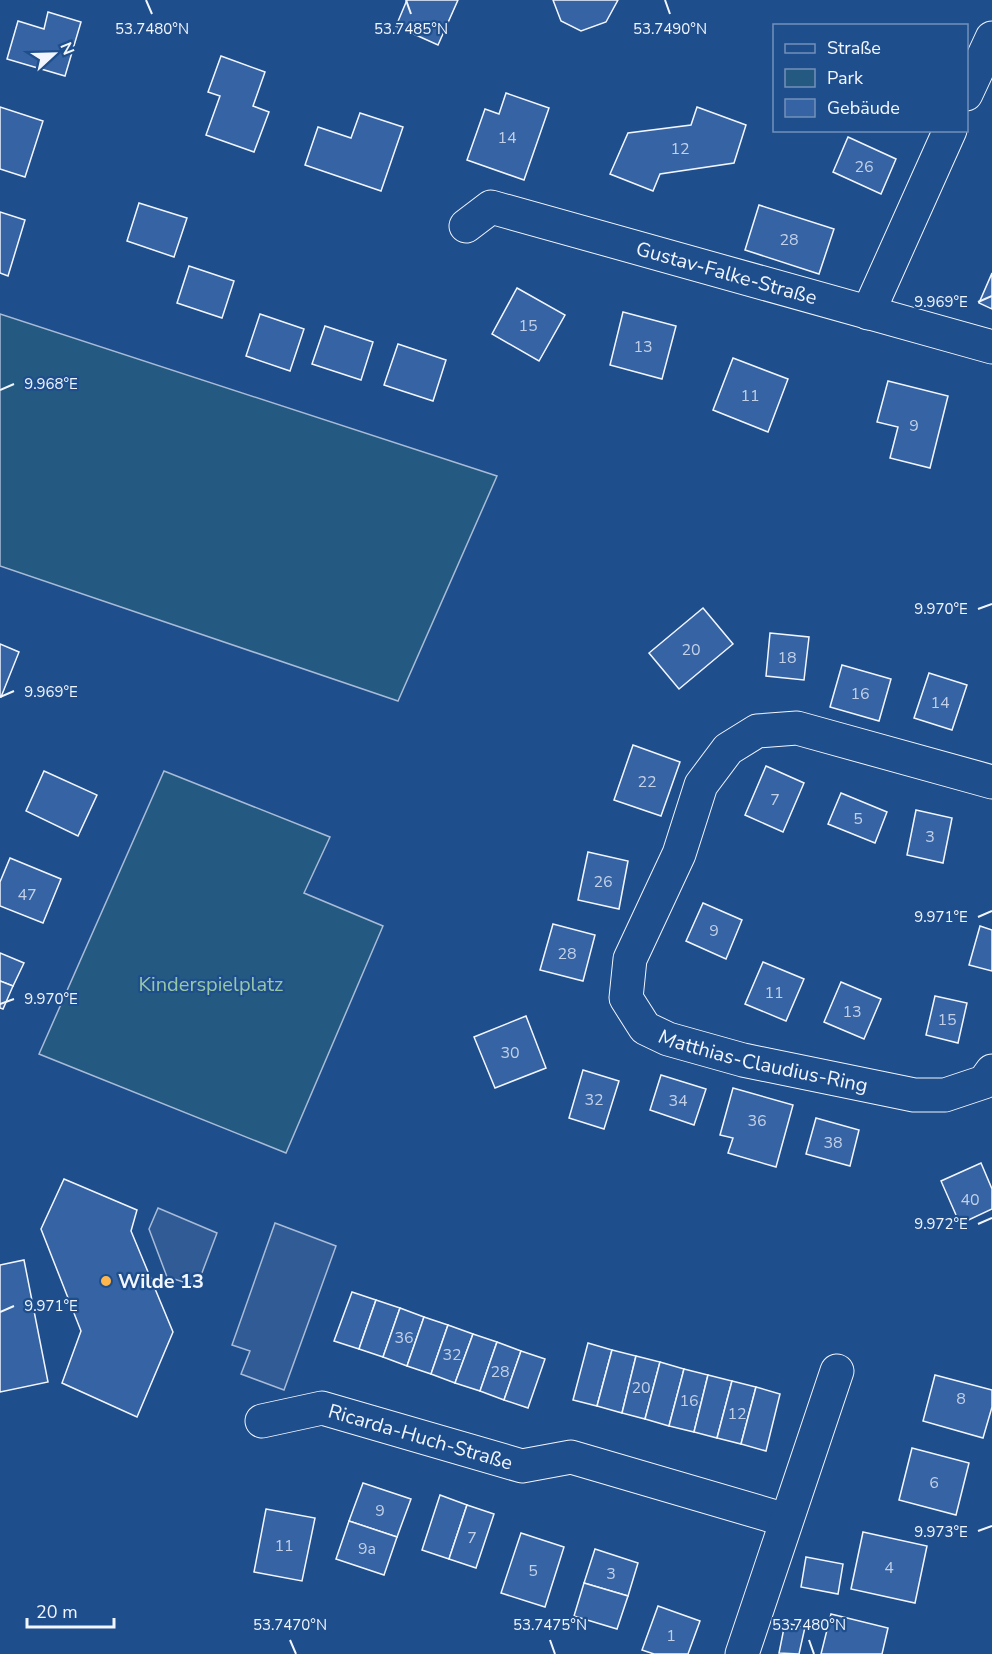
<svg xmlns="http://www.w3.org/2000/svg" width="992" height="1654" viewBox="0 0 992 1654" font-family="'Nunito Sans',sans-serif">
<rect width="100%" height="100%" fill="#1f4e8c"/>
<g fill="#245a82" stroke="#a8bbd7" stroke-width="1.5">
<polygon points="0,314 497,476 398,701 0,566"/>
<polygon points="164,771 330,837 304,893 383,926 286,1153 39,1054"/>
</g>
<g fill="#305b95" stroke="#a8bbd7" stroke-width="1.5">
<polygon points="158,1208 217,1233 197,1286 167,1277 149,1229"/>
<polygon points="275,1223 336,1246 284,1390 241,1374 250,1351 232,1345"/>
</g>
<g fill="#3563a3" stroke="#f2f6ff" stroke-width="1.5">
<polygon points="407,0 458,0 438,45 396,26"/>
<polygon points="553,0 618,0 606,22 581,31 561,21"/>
<polygon points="48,12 81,22 65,76 7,59 18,21 44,29"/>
<polygon points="221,56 265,72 253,106 269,112 254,152 206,135 220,96 208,92"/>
<polygon points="506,93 549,108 524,180 467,160 485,109 499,114"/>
<polygon points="0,107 43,121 25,177 0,169"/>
<polygon points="697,107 746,125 734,163 660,174 653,191 610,174 628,133 691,125"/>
<polygon points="360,113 403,127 381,191 305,165 318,127 351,138"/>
<polygon points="848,137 896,159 881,194 833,172"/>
<polygon points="139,203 187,218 174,257 127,241"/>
<polygon points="759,205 834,229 819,274 745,250"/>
<polygon points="0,212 25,220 8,276 0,273"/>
<polygon points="189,266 234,281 222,318 177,303"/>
<polygon points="992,273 992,309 979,303"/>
<polygon points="517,288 565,315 539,361 492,334"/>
<polygon points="623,312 676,326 662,379 610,365"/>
<polygon points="260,314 304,329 290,371 246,356"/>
<polygon points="325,326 373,342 361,380 312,364"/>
<polygon points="398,344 446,360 433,401 384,385"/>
<polygon points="733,358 788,379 768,432 713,410"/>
<polygon points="888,381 948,396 930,468 890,458 898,427 877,422"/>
<polygon points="703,608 733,644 679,689 649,653"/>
<polygon points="770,633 809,637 804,680 766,676"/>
<polygon points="0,644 19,652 1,697 0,697"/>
<polygon points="842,665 891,679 879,721 830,707"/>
<polygon points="929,673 967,685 952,730 914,718"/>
<polygon points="633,745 680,762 661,816 614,800"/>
<polygon points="766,766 804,783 783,832 745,815"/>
<polygon points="44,771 97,795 78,836 26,811"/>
<polygon points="841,793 887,812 875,843 828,824"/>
<polygon points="916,810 952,818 943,863 907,855"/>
<polygon points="588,852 628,861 619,909 578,900"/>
<polygon points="10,858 61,879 43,923 0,906 0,882"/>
<polygon points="703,903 742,920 726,959 686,941"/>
<polygon points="553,924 595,935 583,981 540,970"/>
<polygon points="980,926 992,930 992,971 969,965"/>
<polygon points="0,953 24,963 13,986 0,981"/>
<polygon points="763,962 804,979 786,1021 745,1004"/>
<polygon points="0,981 13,986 3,1009 0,1008"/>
<polygon points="841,982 881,999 864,1039 824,1022"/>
<polygon points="935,996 967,1003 958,1043 926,1035"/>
<polygon points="526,1016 546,1068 495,1088 474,1037"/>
<polygon points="583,1070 619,1081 604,1129 569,1118"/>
<polygon points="661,1075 706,1089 694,1125 650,1110"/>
<polygon points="733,1088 793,1105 776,1167 728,1153 733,1138 720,1135"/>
<polygon points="816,1118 859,1130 850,1166 806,1154"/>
<polygon points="981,1163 992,1189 992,1209 960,1224 941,1181"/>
<polygon points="64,1179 137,1210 131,1231 173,1332 137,1417 62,1383 81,1331 41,1229"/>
<polygon points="24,1260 48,1382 0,1392 0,1265"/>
<polygon points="352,1292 376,1300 359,1349 334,1341"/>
<polygon points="376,1300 400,1308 383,1357 359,1349"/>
<polygon points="400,1308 424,1317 407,1366 383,1357"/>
<polygon points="424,1317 448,1325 431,1374 407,1366"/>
<polygon points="448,1325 473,1334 455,1383 431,1374"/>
<polygon points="473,1334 497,1342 480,1391 455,1383"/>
<polygon points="497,1342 521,1351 504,1400 480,1391"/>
<polygon points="588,1343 612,1350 597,1406 573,1400"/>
<polygon points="612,1350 636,1356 622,1413 597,1406"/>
<polygon points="521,1351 545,1359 528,1408 504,1400"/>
<polygon points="636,1356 660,1362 645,1419 622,1413"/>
<polygon points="660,1362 684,1369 669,1426 645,1419"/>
<polygon points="684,1369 708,1375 694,1432 669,1426"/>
<polygon points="708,1375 732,1381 717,1438 694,1432"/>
<polygon points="935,1375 992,1390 992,1407 983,1438 923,1421"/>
<polygon points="732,1381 756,1387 741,1444 717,1438"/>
<polygon points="756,1387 780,1394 766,1451 741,1444"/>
<polygon points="912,1448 969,1463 956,1515 899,1500"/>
<polygon points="363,1483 411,1499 397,1537 349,1521"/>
<polygon points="440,1495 467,1505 449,1559 422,1550"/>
<polygon points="467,1505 494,1514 476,1568 449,1559"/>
<polygon points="266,1509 315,1518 302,1581 254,1572"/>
<polygon points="349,1521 397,1537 384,1575 336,1559"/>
<polygon points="863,1532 927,1546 915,1603 851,1589"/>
<polygon points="521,1533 564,1547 545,1607 501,1593"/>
<polygon points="595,1549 638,1563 628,1596 584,1583"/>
<polygon points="806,1557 843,1564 838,1594 801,1587"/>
<polygon points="584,1583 628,1596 617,1629 574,1616"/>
<polygon points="658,1606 700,1621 688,1654 654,1654 642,1650"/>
<polygon points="831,1614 888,1628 882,1654 821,1654"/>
<polygon points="785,1623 805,1627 799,1654 779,1653"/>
</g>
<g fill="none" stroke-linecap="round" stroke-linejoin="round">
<g stroke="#f2f6ff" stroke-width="35">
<g id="minor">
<polyline points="966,94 992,38"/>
<path id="s1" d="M 466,226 L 491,207 L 992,347"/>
<polyline points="868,313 950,130"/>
<path id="s2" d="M 992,782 L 797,728 L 757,731 L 728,749 L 701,785 L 679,854 L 630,959 L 626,998 L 645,1028 L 668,1039 L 743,1060 L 914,1095 L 945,1095 L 984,1082 L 992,1071"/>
<path id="s3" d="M 262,1421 L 322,1408 L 522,1466 L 571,1457 L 786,1520"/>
<polyline points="742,1654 837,1371"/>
</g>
</g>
<use href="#minor" stroke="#1f4e8c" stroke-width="33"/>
</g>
<path fill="none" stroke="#f2f6ff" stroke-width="2" d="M 146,0 L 152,14M 406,0 L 411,14M 665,0 L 670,14M 978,302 L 992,296M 0,390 L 14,384M 978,609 L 992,604M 0,697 L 14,691M 978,917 L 992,911M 0,1004 L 14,999M 978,1224 L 992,1218M 0,1312 L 14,1306M 978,1531 L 992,1526M 290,1640 L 296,1654M 550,1640 L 555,1654M 809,1640 L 814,1654"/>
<circle fill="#ffb74d" stroke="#1f4e8c" stroke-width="2" cx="106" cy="1281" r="6"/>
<g text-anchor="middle" stroke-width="4.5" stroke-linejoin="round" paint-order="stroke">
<g font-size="16" fill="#c3d1e8">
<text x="507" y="143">14</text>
<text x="680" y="154">12</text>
<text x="864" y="172">26</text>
<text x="789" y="245">28</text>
<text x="528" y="331">15</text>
<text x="643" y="352">13</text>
<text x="750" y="401">11</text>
<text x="914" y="431">9</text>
<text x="691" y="655">20</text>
<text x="787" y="663">18</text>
<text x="860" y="699">16</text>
<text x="940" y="708">14</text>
<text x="647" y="787">22</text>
<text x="775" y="805">7</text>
<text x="858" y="824">5</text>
<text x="930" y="842">3</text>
<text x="603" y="887">26</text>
<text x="27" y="900">47</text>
<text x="714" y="936">9</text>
<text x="567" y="959">28</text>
<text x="774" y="998">11</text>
<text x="852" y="1017">13</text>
<text x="947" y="1025">15</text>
<text x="510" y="1058">30</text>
<text x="594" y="1105">32</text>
<text x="678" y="1106">34</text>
<text x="757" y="1126">36</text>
<text x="833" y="1148">38</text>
<text x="970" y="1205">40</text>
<text x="404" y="1343">36</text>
<text x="452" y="1360">32</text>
<text x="500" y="1377">28</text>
<text x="641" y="1393">20</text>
<text x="961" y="1404">8</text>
<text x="689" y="1406">16</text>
<text x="737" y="1419">12</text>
<text x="934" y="1488">6</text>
<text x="380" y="1516">9</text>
<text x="472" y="1543">7</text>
<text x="284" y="1551">11</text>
<text x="367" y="1554">9a</text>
<text x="889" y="1573">4</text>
<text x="533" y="1576">5</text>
<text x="611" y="1579">3</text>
<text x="671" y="1641">1</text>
</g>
<g font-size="20" fill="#f2f6ff" stroke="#1f4e8c">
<text dy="7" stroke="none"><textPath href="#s1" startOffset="276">Gustav-Falke-Straße</textPath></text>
<text dy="7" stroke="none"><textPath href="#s2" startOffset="708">Matthias-Claudius-Ring</textPath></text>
<text dy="7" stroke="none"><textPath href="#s3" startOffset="164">Ricarda-Huch-Straße</textPath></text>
</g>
<g font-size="20" fill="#97c8a6" stroke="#1f4e8c">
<text x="211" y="991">Kinderspielplatz</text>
</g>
<g font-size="20" font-weight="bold" fill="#f2f6ff" stroke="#1f4e8c" text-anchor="start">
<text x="118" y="1288">Wilde 13</text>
</g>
</g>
<g font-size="15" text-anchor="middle" fill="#f2f6ff" stroke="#1f4e8c" stroke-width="4.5" stroke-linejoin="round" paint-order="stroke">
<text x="411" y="34">53.7485°N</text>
<text x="152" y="34">53.7480°N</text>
<text x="670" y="34">53.7490°N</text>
<text x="941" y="307">9.969°E</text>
<text x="51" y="389">9.968°E</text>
<text x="941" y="614">9.970°E</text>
<text x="51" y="697">9.969°E</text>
<text x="941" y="922">9.971°E</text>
<text x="51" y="1004">9.970°E</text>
<text x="941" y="1229">9.972°E</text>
<text x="51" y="1311">9.971°E</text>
<text x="941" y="1537">9.973°E</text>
<text x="290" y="1630">53.7470°N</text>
<text x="550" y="1630">53.7475°N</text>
<text x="809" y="1630">53.7480°N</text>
</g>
<rect x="773" y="24" width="195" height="108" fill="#1f4e8c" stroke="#7391ba" stroke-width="1.5"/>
<rect x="785" y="44" width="30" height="9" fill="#1f4e8c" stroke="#7391ba" stroke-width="1.5"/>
<text x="827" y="54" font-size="18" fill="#f2f6ff">Straße</text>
<rect x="785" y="69" width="30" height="18" fill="#245a82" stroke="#7391ba" stroke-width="1.5"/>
<text x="827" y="84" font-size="18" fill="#f2f6ff">Park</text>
<rect x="785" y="99" width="30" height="18" fill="#3563a3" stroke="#7391ba" stroke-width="1.5"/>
<text x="827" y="114" font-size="18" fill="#f2f6ff">Gebäude</text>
<g transform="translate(54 54) rotate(68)" stroke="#1f4e8c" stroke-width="4.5" paint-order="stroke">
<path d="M0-4.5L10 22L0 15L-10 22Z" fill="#f2f6ff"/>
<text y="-9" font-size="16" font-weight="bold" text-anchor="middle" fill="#f2f6ff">N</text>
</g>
<path d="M27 1618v9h87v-9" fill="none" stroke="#f2f6ff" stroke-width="3"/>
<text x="36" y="1618" font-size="18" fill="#f2f6ff" stroke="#1f4e8c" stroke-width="4.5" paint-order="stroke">20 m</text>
</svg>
